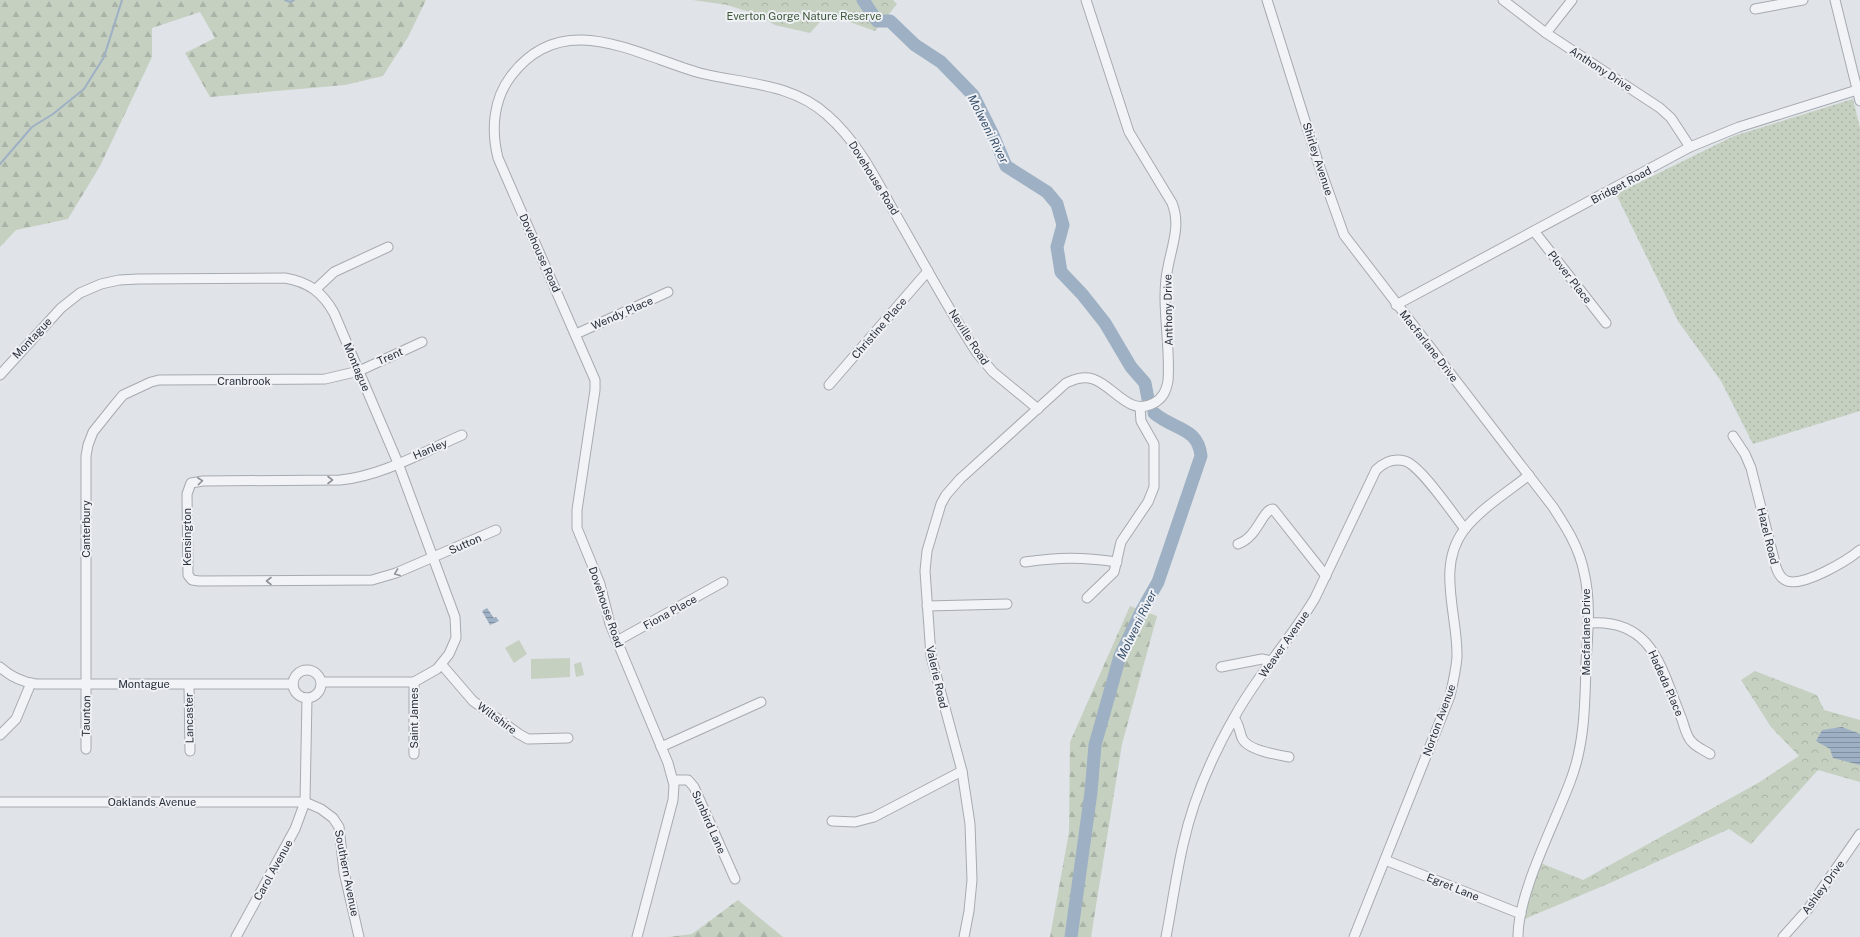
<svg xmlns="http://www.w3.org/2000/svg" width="1860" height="937" viewBox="0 0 1860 937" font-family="'Public Sans',sans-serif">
<defs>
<pattern id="grass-dots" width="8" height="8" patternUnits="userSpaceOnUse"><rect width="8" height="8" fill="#c5d0c1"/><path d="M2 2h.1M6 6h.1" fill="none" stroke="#a9b3a7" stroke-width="1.8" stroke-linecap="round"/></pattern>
<pattern id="forest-firs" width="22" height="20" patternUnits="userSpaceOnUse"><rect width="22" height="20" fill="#c5d0c1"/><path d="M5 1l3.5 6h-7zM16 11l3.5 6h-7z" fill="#a9b3a7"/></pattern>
<pattern id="park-crowns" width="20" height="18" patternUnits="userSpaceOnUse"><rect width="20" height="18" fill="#c5d0c1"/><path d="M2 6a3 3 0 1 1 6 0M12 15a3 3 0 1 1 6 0" fill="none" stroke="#a9b3a7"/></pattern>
<pattern id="water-rules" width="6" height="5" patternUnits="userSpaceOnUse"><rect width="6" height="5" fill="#9eb0c4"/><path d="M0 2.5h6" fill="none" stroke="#8190a0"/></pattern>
</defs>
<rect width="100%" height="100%" fill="#e0e3e7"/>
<polygon fill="url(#grass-dots)" points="1853,99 1860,128 1860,411 1753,444 1721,381 1678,321 1616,194 1734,136"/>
<g fill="url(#forest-firs)">
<polygon points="0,0 426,0 408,37 383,76 345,85 210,97 185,53 215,38 200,12 152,28 152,57 100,166 68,219 16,230 0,247"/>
<polygon points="1130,606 1157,616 1122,744 1091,937 1050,937 1069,832 1070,742"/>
<polygon points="738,900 783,937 669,937 692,934"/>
</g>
<g fill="url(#park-crowns)">
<polygon points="693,0 893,0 897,4 875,31 827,14 810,33 775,25 756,14 727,5"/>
<polygon points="1755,671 1817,695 1824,710 1860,720 1860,782 1818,770 1751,844 1729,829 1610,883 1520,921 1538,862 1583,880 1758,783 1799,756 1771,727 1741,680"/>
</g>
<g fill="#c5d0c1">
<polygon points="519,640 527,654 514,663 505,648"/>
<polygon points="570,658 570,677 531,679 531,659"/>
<polygon points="581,662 584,675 576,677 574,664"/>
</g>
<g fill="url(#water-rules)">
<polygon points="487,608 494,618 496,617 499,621 490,625 482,611"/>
<polygon points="1842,727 1860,734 1860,765 1833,758 1830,749 1816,741 1822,730"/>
</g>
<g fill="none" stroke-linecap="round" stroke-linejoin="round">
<g stroke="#9eb0c4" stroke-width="2">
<polyline points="285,0 290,2 294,0"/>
<polyline points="0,164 32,127 53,114 84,89 104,57 122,0"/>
</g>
<g stroke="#9eb0c4" stroke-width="13">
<polyline points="863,0 877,21 890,21 915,45 941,62 973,95 993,135 1006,166 1047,192 1057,204 1063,225 1057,247 1061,272 1082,294 1105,323 1131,367 1145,383 1148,399"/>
<path d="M 1071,937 L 1091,792 L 1095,745 L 1120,656 L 1141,612 L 1158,582 L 1201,456 C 1198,427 1174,430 1154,413"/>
</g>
<g stroke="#a6aab1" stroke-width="11">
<g id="street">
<path d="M 1267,0 L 1319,165 L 1344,235 L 1553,507 C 1566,527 1579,547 1584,572 C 1591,602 1588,632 1586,662 C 1585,703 1585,744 1570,782 C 1554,825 1518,893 1518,937"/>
<polyline points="1503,0 1546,33 1660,108 1671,118 1690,147"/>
<polyline points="1835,0 1860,101"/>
<polyline points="1755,9 1803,0"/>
<polyline points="1546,33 1572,0"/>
<polyline points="1534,231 1606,323"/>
<polyline points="316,289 334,272 388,247"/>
<polyline points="1396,305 1690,147 1739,127 1857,90"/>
<polyline points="576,334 668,292"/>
<path d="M 0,375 L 61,308 L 80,293 L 101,284 L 119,280 L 138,279 L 285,278 C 309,282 323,293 334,313 L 398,463 L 455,617 L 456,638 L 449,654 L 437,669 L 414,682 L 322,682"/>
<polyline points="829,385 928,271"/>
<path d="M 462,435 C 423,452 382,476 340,480 L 203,481 L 191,483 L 187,494 L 188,575 L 192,580 L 199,581 L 372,580 L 396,573 L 496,530"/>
<path d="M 1733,436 L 1745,454 L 1751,468 L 1776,567 C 1778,573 1781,579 1787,581 C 1804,587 1848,560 1860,550"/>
<path d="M 1238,544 C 1258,537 1262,510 1273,509 L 1326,576"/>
<path d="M 1025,562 C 1059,557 1083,557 1117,562"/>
<polyline points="1087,598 1114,572 1121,542 1148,502 1154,487 1154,444 1141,421 1140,407"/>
<polyline points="927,606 1007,604"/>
<path d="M 1588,623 C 1653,618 1661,668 1681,717 C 1684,724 1686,737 1692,742 C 1696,747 1704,750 1710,754"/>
<polyline points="617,641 723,582"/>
<polyline points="442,665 473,701 519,734 528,739 568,738"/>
<path d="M 0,667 C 11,677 22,682 36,684 L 293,684"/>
<polyline points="1221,667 1262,659 1272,661"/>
<circle cx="307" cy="684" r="14"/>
<polyline points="414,682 414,754"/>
<polyline points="189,685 190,751"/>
<path d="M 1234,718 C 1239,724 1239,730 1242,738 C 1247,750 1277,755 1289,757"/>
<polyline points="0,735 16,719 31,683"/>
<polyline points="661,747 761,702"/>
<polyline points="86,749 86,456 88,445 93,432 113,407 123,395 151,382 159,380 325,379 359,371 422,342"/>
<polyline points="673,780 688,780 694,787 735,879"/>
<polyline points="0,802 305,802 321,809 333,818 339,827 344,872 359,937"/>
<polyline points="832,821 855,822 874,817 962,771"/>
<polyline points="1385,860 1521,914"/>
<polyline points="236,937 295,829 305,802 307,698"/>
<path d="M 637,937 L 673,800 L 674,785 L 668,763 L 617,641 L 610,624 L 600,584 L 577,528 L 577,510 L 595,390 L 595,380 L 498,158 C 491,130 493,100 511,76 C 563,7 636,55 700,73 C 744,84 792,83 827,115 C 856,140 874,175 892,208 C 920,256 946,306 977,353 L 993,372 L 1038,409"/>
<path d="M 964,937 L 969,911 L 972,880 L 970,824 L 962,771 L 931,656 L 925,571 L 927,551 L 941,504 L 946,495 L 960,479 L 1066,383 C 1075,379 1083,376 1093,379 C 1114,386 1129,417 1154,403 C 1163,398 1166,391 1168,381 C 1171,345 1160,301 1168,267 C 1172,245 1181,225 1172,203 L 1129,132 L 1086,0"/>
<path d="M 1166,937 C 1172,906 1176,875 1183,845 C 1193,799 1212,756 1235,716 C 1258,674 1291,639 1315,598 L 1376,470 C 1384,462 1394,458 1405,461 C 1421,466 1453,514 1465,529"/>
<path d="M 1354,937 L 1450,696 C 1453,683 1456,670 1457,657 C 1458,615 1436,567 1464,530 C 1481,508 1508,492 1529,475"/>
<polyline points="1783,937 1808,909 1860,834"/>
</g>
</g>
<use href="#street" stroke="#f2f3f6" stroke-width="9"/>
</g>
<defs><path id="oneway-chevron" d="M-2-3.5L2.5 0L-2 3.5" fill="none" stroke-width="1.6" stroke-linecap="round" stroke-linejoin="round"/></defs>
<g stroke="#8e929a">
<use href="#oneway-chevron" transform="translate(330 480)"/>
<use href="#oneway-chevron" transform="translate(200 481) rotate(-6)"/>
<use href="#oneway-chevron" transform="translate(397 573) rotate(159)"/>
<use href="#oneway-chevron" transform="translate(269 581) rotate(-180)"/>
</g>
<g text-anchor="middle" stroke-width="4" stroke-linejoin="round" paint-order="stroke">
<g font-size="11" fill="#3e5739" stroke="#eff1f5">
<text x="804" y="20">Everton Gorge Nature Reserve</text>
</g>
<g font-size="11" fill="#2a313d" stroke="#eff1f5">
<text transform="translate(1601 69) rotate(33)" y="4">Anthony Drive</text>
<text transform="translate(1318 159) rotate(72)" y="4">Shirley Avenue</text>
<text transform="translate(874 178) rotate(58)" y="4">Dovehouse Road</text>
<text transform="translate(1621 185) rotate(-28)" y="4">Bridget Road</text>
<text transform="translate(540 253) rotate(66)" y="4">Dovehouse Road</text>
<text transform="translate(1570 277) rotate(52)" y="4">Plover Place</text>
<text transform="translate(1168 310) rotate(-91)" y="4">Anthony Drive</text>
<text transform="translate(622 313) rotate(-24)" y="4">Wendy Place</text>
<text transform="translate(879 328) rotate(-49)" y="4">Christine Place</text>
<text transform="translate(969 337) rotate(57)" y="4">Neville Road</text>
<text transform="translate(32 338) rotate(-47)" y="4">Montague</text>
<text transform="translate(1429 346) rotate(52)" y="4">Macfarlane Drive</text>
<text transform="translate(390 356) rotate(-24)" y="4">Trent</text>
<text transform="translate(357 367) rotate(67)" y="4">Montague</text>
<text x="244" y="385">Cranbrook</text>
<text transform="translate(430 449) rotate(-23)" y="4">Hanley</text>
<text transform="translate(86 529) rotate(-90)" y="4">Canterbury</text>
<text transform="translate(1768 536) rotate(76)" y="4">Hazel Road</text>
<text transform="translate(187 537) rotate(-90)" y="4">Kensington</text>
<text transform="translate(465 544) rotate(-24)" y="4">Sutton</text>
<text transform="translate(606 607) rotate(71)" y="4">Dovehouse Road</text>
<text transform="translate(670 612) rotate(-29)" y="4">Fiona Place</text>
<text transform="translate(1586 632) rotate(-90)" y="4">Macfarlane Drive</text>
<text transform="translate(1284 644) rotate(-55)" y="4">Weaver Avenue</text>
<text transform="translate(937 677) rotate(77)" y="4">Valerie Road</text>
<text transform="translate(1666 683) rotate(66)" y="4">Hadeda Place</text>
<text x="144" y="688">Montague</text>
<text transform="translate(86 716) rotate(-89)" y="4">Taunton</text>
<text transform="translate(189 718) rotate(-91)" y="4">Lancaster</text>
<text transform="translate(414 718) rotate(-90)" y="4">Saint James</text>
<text transform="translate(497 718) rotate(36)" y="4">Wiltshire</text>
<text transform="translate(1439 720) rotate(-70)" y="4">Norton Avenue</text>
<text x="152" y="806">Oaklands Avenue</text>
<text transform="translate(709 822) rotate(66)" y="4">Sunbird Lane</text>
<text transform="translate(273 870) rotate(-61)" y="4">Carol Avenue</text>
<text transform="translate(347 873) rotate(79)" y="4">Southern Avenue</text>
<text transform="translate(1453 887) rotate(22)" y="4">Egret Lane</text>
<text transform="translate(1823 887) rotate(-54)" y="4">Ashley Drive</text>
</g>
<g font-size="12" font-style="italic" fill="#38506c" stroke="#eff1f5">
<text transform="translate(988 129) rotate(63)" y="4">Molweni River</text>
<text transform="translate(1137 625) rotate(-64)" y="4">Molweni River</text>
</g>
</g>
</svg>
